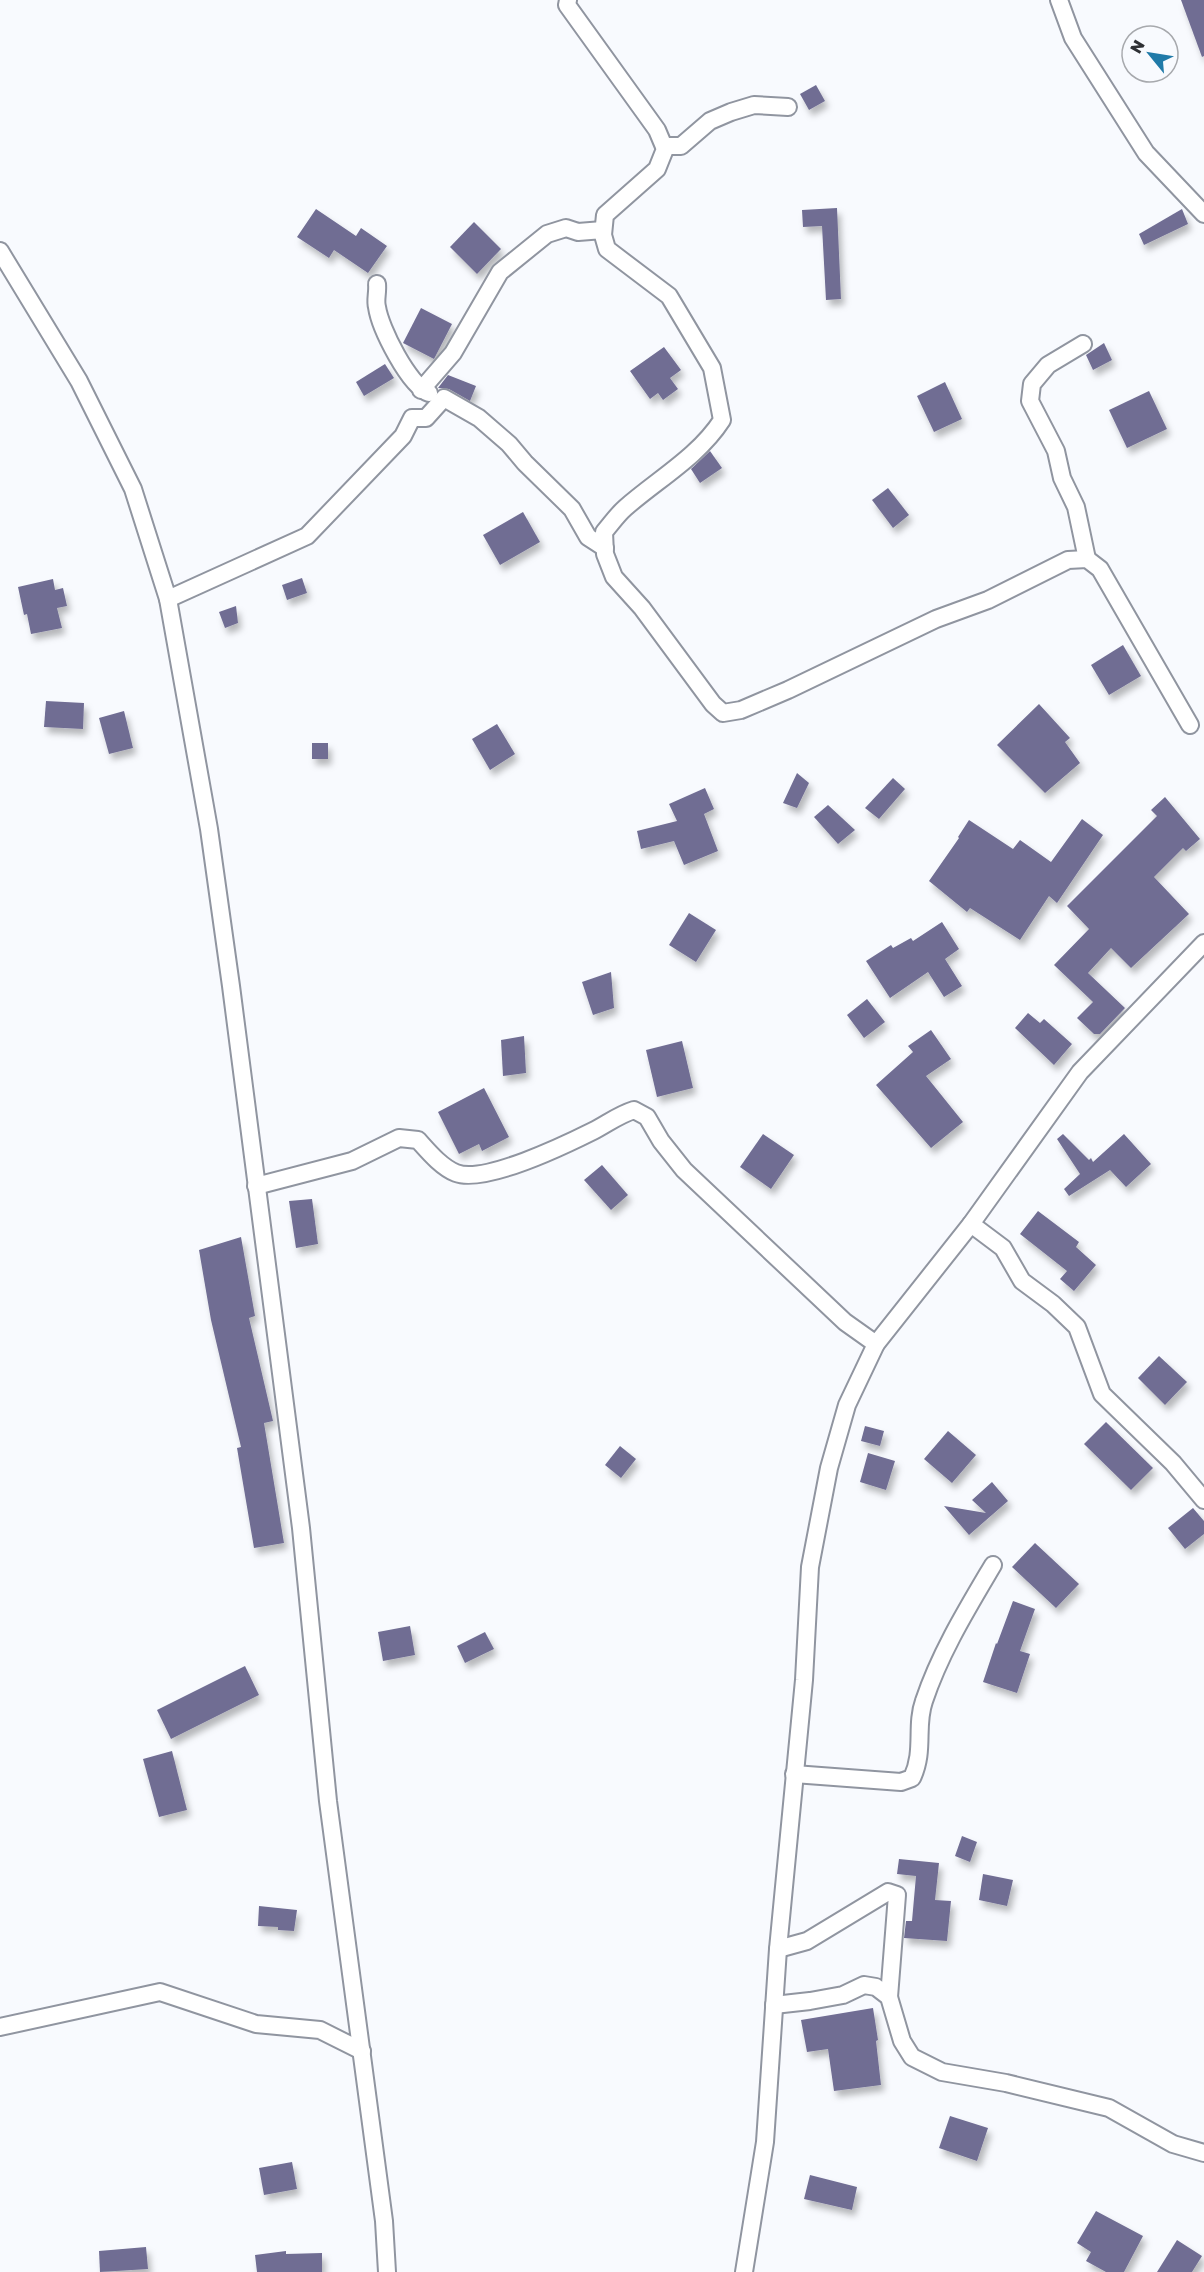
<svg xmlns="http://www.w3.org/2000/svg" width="1204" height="2272" viewBox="0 0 1204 2272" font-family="'Golos Text',sans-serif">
<defs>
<filter id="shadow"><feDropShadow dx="3.5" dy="6" stdDeviation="3" flood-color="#0004"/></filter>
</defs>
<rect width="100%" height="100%" fill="#f8fafe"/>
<g fill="#706d93" filter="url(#shadow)">
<polygon points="1181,0 1204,0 1204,56 1202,57"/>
<polygon points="816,85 825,101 809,110 800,94"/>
<polygon points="837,208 841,299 826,300 822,226 803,227 802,210"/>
<polygon points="316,209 356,236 361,228 387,246 368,273 334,250 329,258 297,237"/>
<polygon points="1182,209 1188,224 1144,245 1139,234"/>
<polygon points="474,222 501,249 477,274 450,247"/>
<polygon points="421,308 452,324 434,359 403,343"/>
<polygon points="1104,343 1112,360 1093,370 1086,355"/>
<polygon points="664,347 681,370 670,378 678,389 663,400 658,393 650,399 630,371"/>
<polygon points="385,364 394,378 364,396 356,382"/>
<polygon points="448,375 476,386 470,401 449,389 438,388"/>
<polygon points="945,382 962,419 934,432 917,396"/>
<polygon points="1149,391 1167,429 1127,448 1109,410"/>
<polygon points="710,451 722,468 700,483 691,469"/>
<polygon points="888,488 909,515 893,528 872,500"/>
<polygon points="523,512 540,542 500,565 483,535"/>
<polygon points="302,578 307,593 287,600 282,585"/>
<polygon points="53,579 55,590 63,588 67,606 57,608 62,628 31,634 27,614 24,615 18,587"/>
<polygon points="236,606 238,623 225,628 219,612"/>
<polygon points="1123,645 1141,676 1109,695 1091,665"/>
<polygon points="46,701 84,703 83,729 44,727"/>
<polygon points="1039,704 1070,738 1065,742 1080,763 1045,793 997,745"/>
<polygon points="124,711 133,748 109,754 99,718"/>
<polygon points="497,724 515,754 490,770 472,739"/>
<rect x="312" y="743" width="16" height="16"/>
<polygon points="797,773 809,783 797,808 783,803"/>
<polygon points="893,778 905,789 879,819 865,808"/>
<polygon points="705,788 714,809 704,814 718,851 684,865 674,841 641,849 637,831 677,821 669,804"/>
<polygon points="1165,797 1200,839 1186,851 1183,848 1154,877 1189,914 1131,968 1111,948 1088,973 1125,1008 1100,1034 1094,1034 1077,1018 1093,1002 1054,965 1089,929 1067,906 1157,816 1151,810"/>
<polygon points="828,805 855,830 838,844 814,817"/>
<polygon points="1082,819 1103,835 1057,903 1049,896 1020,940 970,908 967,912 929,881 959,838 958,837 969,820 1013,849 1020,840 1051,862"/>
<polygon points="689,913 716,930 696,962 669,945"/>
<polygon points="942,922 959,949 945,959 962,986 944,997 928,972 890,998 866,961 891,945 893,948 911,938 913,941"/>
<polygon points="611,972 614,1008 593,1015 582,982"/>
<polygon points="867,999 885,1022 864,1038 847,1015"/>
<polygon points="1028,1013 1040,1023 1044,1019 1072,1044 1054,1065 1015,1028"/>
<polygon points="931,1030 951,1059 926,1076 963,1122 931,1148 876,1085 913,1052 908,1046"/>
<polygon points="524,1036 526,1073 503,1076 501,1040"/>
<polygon points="682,1041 693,1088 657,1097 646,1050"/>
<polygon points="484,1088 509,1137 482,1151 479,1144 459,1154 438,1112"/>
<polygon points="763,1134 794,1155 771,1189 740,1167"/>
<polygon points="1063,1134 1089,1160 1091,1158 1093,1162 1124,1134 1151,1164 1126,1187 1110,1170 1069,1196 1064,1189 1080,1174 1057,1139"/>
<polygon points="602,1165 628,1195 611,1210 584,1180"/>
<polygon points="312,1199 318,1244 296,1248 289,1201"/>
<polygon points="1038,1211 1079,1242 1076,1247 1096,1265 1074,1291 1060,1279 1067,1271 1020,1234"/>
<polygon points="241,1237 255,1316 249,1318 273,1421 264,1423 284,1543 254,1548 237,1448 241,1447 211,1320 199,1250"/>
<polygon points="1159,1356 1187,1382 1165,1405 1138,1378"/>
<polygon points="1106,1422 1153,1468 1131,1490 1084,1444"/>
<polygon points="865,1426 884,1431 880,1446 861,1441"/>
<polygon points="948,1431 976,1455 952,1483 924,1459"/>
<polygon points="620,1446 636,1459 621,1478 605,1465"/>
<polygon points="868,1453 895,1461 886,1490 860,1482"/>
<polygon points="992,1482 1008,1501 969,1535 944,1506 986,1513 972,1500"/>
<polygon points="1193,1508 1204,1521 1204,1534 1185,1549 1168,1528"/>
<polygon points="1035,1543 1079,1584 1056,1608 1012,1567"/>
<polygon points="1013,1601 1035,1609 1020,1651 1030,1654 1017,1693 983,1682 996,1643 997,1644"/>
<polygon points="410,1626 415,1655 383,1661 378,1632"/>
<polygon points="485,1632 494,1649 465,1663 457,1646"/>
<polygon points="245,1666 259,1695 171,1739 157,1710"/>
<polygon points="172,1751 187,1810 159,1817 143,1759"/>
<polygon points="962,1836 977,1842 970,1862 955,1856"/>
<polygon points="899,1859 939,1863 935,1900 951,1901 947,1941 904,1938 906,1921 912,1921 916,1876 897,1874"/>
<polygon points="983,1874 1013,1880 1007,1906 979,1900"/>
<polygon points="259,1906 297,1910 294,1931 278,1930 278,1927 258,1926"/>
<polygon points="873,2008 878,2040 876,2041 881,2085 834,2091 828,2049 807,2052 801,2020"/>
<polygon points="950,2116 988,2128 977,2161 939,2148"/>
<polygon points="292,2162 297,2189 264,2195 259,2168"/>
<polygon points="810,2175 857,2187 852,2210 804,2199"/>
<polygon points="1096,2211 1143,2236 1124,2272 1106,2272 1086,2261 1091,2252 1077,2243"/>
<polygon points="1177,2240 1202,2256 1192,2272 1157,2272"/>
<polygon points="146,2247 148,2269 100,2272 99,2251"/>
<polygon points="286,2251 286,2254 322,2253 322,2272 257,2272 255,2255"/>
</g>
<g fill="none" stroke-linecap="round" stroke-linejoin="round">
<g stroke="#9095a0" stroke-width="20">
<g id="minor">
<path d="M 568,0 L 567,5 L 657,130 L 665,149 L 657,169 L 605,215 L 603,235 L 607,249 L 669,296 L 712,368 L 722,420 C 698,457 658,479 625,508 C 617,515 611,524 604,532 L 605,554 L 614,577 L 642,608 L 713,704 L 723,713 L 741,710 L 788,690 L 936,619 L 988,600 L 1068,560 L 1087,559 L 1100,569 L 1190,725"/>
<polyline points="1059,0 1073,38 1146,153 1204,214"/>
<polyline points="664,146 681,146 710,121 731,112 754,105 788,107"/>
<polyline points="0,251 79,381 133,489 168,599 209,829 231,986 301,1528 328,1801 384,2221 387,2272"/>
<path d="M 377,284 C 378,292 375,300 377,307 C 380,328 409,386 429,393"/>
<polyline points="1083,344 1048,365 1032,384 1030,401 1056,451 1062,478 1076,507 1087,559"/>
<polyline points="421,390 453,353 500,272 547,234 566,228 578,232 603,230"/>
<polyline points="168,599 307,536 403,436 412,418 426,418 444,398 479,418 509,444 525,463 572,509 588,537 605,548"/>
<path d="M 256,1186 L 352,1161 L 399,1138 L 418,1140 C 428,1151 441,1167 456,1173 C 484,1184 565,1145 593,1131 C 607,1124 618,1115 634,1110 L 647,1117 L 661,1141 L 684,1170 L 845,1322 L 876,1344"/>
<polyline points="971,1224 1003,1248 1022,1281 1053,1304 1077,1327 1102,1394 1173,1463 1204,1500"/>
<path d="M 794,1774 L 901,1782 L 912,1778 C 925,1751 915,1726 924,1701 C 940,1653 967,1609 993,1565"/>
<polyline points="778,1949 807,1941 888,1892 897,1895 889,1997"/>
<polyline points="774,2005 810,2001 843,1995 864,1985 876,1987 889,1997 902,2041 912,2057 942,2072 1006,2083 1109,2108 1173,2144 1204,2153"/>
<polyline points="0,2027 160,1992 256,2024 320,2030 362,2051"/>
<polyline points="744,2272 765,2142 778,1949 804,1680 810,1567 829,1468 847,1405 876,1344 971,1224 1080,1072 1204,943"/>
</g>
</g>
<use href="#minor" stroke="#fff" stroke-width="16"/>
</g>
<g transform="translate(1150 54) rotate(300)"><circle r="28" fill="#f8fafe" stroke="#a7a9ad" stroke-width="1.5"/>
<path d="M0-4.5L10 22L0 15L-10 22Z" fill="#207aa8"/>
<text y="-9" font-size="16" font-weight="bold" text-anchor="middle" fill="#2e3034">N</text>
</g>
</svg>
